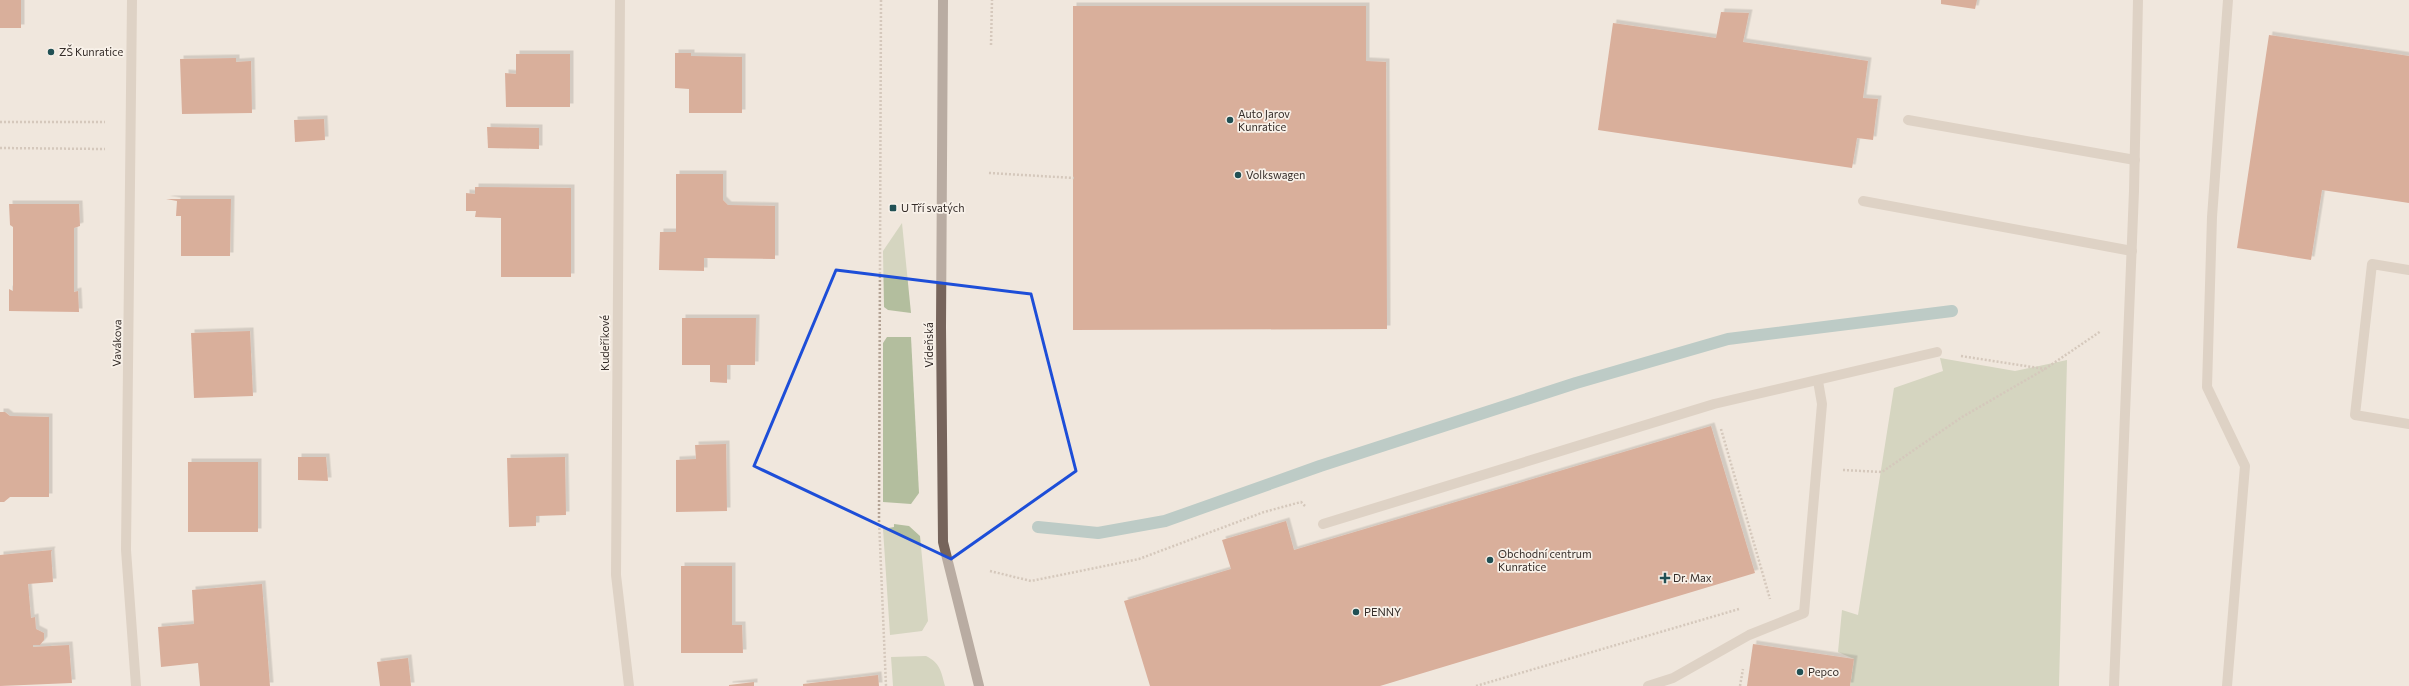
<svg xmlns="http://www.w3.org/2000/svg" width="2409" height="686" viewBox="0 0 2409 686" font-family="Commissioner,sans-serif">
<defs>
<filter id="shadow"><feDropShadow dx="3.5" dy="-3.5" stdDeviation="0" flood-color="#0004"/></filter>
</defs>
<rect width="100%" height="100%" fill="#f0e7dd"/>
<g fill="#b3be9e">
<polygon points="902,223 911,313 888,310 884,307 883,251"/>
<polygon points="887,337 911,337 919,493 911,504 883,502 883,343"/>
<polygon points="1940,358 2015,371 2067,360 2059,686 1850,686 1854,659 1838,652 1842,610 1858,615 1894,388 1943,371"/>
<polygon points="894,524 909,526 920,536 928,621 922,631 890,635 883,529 894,527"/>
<path d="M 926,656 C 940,663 941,671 945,686 L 893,686 L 891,657 Z"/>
</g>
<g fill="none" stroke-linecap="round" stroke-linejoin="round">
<polyline stroke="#7ea9ab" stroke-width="12" points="1038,527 1098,533 1165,521 1320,466 1576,383 1728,339 1952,311"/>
</g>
<g fill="#bd6a4e" filter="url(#shadow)">
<rect x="0" y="0" width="21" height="28"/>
<polygon points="1941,0 1977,0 1975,9 1941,4"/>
<polygon points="1073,6 1366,6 1366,61 1386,62 1387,329 1073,330"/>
<polygon points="1721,12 1749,13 1743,42 1868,61 1863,98 1878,99 1873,140 1857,138 1852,168 1598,130 1613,23 1716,38"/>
<polygon points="2269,35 2409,56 2409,203 2322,190 2311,260 2237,248"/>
<polygon points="675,53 691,53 691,56 742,57 742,113 689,113 689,89 675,88"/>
<polygon points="516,54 570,54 570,107 506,107 505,73 516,74"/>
<polygon points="236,58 236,62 251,61 252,113 182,114 180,59"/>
<polygon points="324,119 325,140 295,142 294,120"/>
<polygon points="487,127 539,128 539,149 488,148"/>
<polygon points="676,174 723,174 723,200 728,205 775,206 775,259 704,258 704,271 659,270 660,232 676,232"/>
<polygon points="475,187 571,188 571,277 501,277 501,218 475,217 476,211 466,211 466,193 475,194"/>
<polygon points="166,199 231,199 230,256 181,256 181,216 176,216 177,201"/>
<polygon points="9,204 79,204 80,226 74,228 74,292 78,291 79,312 9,311 9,289 13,291 13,227 10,225"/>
<polygon points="682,318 756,318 755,365 727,365 727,383 710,382 710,365 682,365"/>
<polygon points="250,331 253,396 194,398 191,333"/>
<polygon points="0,412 5,412 10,416 49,417 49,497 10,497 4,502 0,502"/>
<polygon points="1711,426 1755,573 1380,686 1150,686 1124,601 1231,569 1222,540 1286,521 1294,550"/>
<polygon points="726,444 727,511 676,512 676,460 696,459 695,445"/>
<polygon points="298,457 326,457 328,481 298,480"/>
<polygon points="565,457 566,515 536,516 536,526 509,527 507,458"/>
<rect x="188" y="462" width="70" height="70"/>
<polygon points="52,550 51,552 53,582 28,584 31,618 35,617 36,629 44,633 44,640 40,645 33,645 33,647 69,645 72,683 0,686 0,555"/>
<polygon points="681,566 732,566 732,625 742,625 743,653 681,653"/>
<polygon points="262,584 270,686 200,686 198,663 161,667 158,627 194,624 192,590"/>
<polygon points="1753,644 1854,659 1850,686 1747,686"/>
<polygon points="408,658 411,686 380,686 377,662"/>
<polygon points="878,675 879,686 803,686 803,684"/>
<polygon points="754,682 754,686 729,686 729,685"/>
</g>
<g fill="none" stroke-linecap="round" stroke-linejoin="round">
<g stroke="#b3a294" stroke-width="2.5" stroke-dasharray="2 2" stroke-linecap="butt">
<polyline points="881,0 879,520 886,686"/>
<polyline points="991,45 992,0"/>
<polyline points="0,122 105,122"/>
<polyline points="0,148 105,149"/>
<polyline points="989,173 1074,178"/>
<polyline points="1961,356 2045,369"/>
<polyline points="1721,429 1770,599"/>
<polyline points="1843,470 1882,472 1962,417 2045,369 2101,331"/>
<polyline points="990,571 1031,581 1139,559 1264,512 1301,502 1305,506"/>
<polyline points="1476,686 1739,609"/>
<polyline points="1740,686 1743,669"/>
</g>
<g stroke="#c8b8a9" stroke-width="10">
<polyline points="132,0 126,550 136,686"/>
<polyline points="620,0 616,575 629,686"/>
<polyline points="1908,120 2135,160"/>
<polyline points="1863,201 2132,251"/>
<polyline points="2409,270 2372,264 2355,415 2409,424"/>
<polyline points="1323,524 1714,404 1937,352"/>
<polyline points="1648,686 1673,678 1749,635 1804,613 1822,404 1818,381"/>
<polyline points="2114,686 2134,191 2138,0"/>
<polyline points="2227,686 2245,466 2207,387 2212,217 2228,0"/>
</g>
<polyline stroke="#76645b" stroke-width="10" points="943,0 941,327 943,542 979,686"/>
</g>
<path d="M0 0H2409V686H0ZM 836,270 L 1031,294 L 1076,471 L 951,559 L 754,466 Z" fill="#f0e7dd" fill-opacity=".55" fill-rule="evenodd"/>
<path fill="none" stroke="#1d4ed8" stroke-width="3" stroke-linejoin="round" d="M 836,270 L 1031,294 L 1076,471 L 951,559 L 754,466 Z"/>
<g fill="#215054" stroke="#f8f1e9" stroke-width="1.5">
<circle cx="51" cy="52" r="4"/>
<circle cx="1230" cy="120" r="4"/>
<circle cx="1238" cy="175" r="4"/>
<rect x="889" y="204" width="8" height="8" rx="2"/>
<circle cx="1490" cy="560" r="4"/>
<path d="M1663 572h4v4h4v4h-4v4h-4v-4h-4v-4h4z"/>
<circle cx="1356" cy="612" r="4"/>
<circle cx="1800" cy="672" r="4"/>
</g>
<g text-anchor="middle" stroke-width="3.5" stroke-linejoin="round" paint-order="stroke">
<g font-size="11" fill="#352d29" stroke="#f8f1e9" text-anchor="start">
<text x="59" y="56">ZŠ Kunratice</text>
<text x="1238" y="118">Auto Jarov<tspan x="1238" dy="13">Kunratice</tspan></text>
<text x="1246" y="179">Volkswagen</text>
<text x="901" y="212">U Tří svatých</text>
<text x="1498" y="558">Obchodní centrum<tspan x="1498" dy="13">Kunratice</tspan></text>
<text x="1673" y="582">Dr. Max</text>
<text x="1364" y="616">PENNY</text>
<text x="1808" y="676">Pepco</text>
</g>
<g font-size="11" fill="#352d29" stroke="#f8f1e9">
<text transform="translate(117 343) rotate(-89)" y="4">Vavákova</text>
<text transform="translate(605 343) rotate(-90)" y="4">Kudeříkové</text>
<text transform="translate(929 345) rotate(-90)" y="4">Vídeňská</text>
</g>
</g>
</svg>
